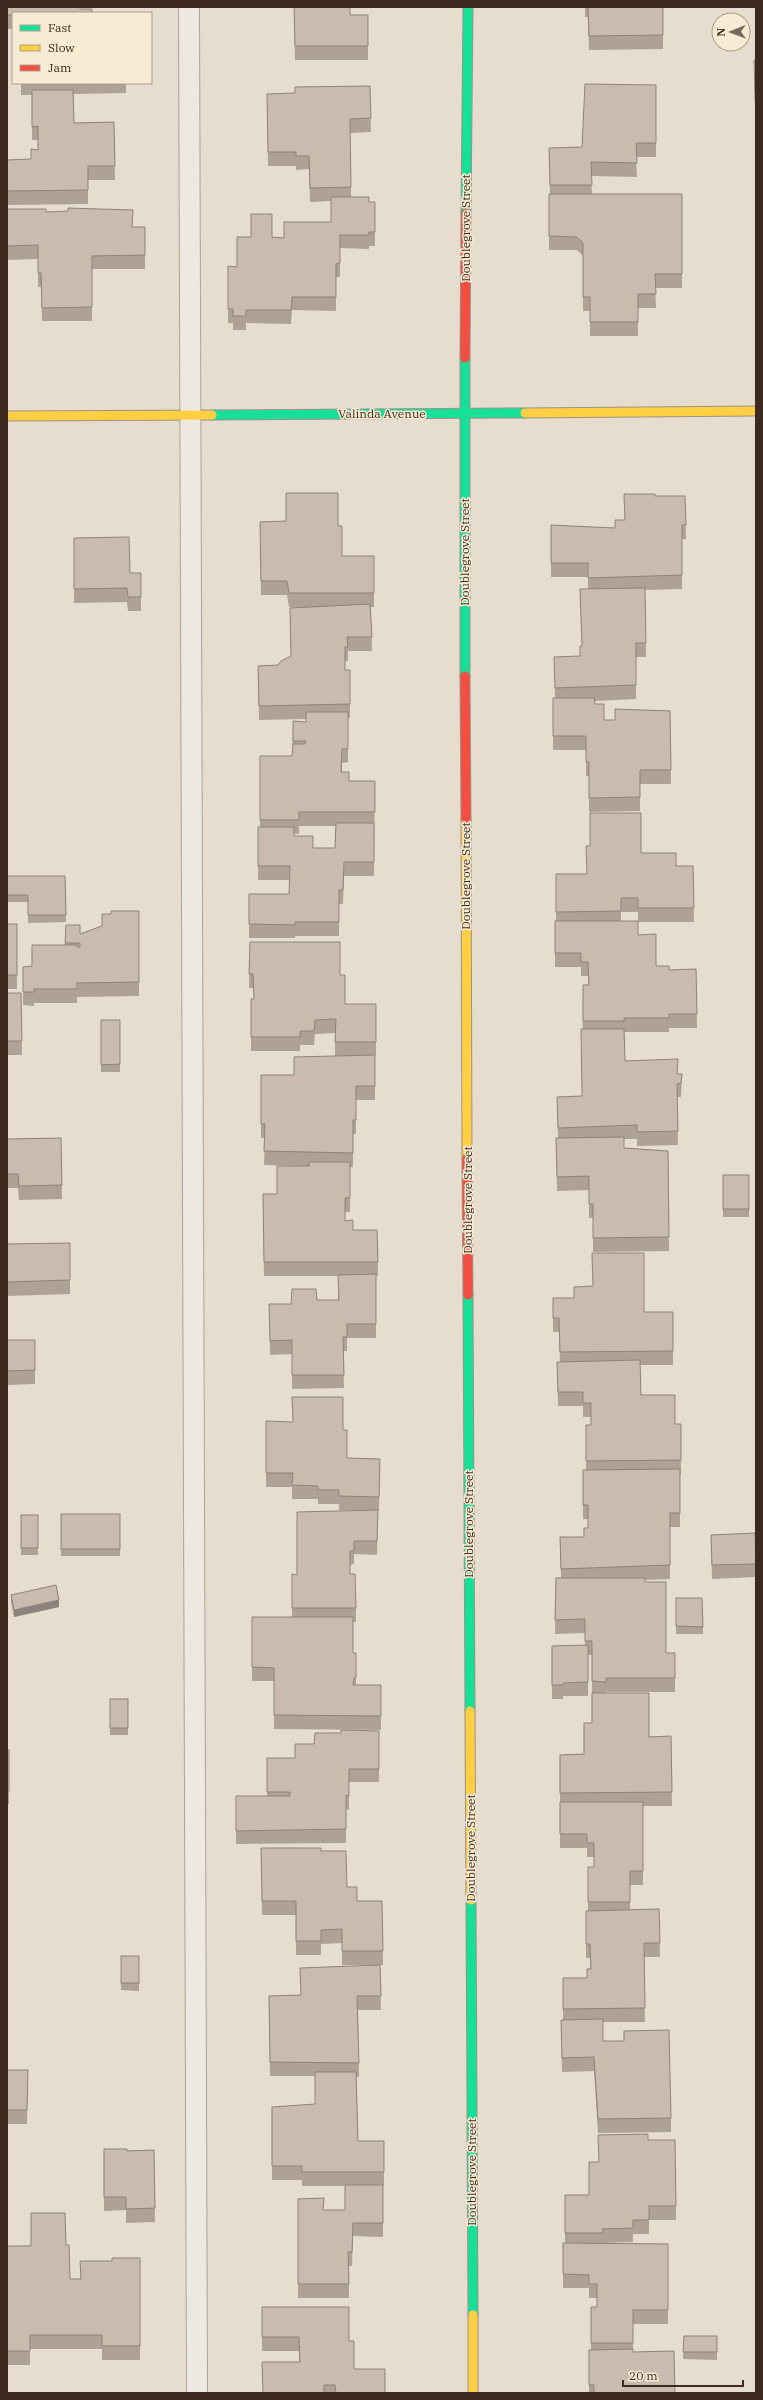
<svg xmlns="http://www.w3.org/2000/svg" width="763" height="2400" viewBox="0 0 763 2400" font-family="'IBM Plex Serif',serif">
<rect width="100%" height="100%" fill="#e6ddce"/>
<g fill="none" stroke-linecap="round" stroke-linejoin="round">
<g stroke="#aca297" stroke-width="22">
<polyline id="lane" points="189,7 197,2393"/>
</g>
<g stroke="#9b9287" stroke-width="11">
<g id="fast">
<polyline points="466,213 468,7"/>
<polyline points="465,358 465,676"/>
<polyline points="212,415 525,413"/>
<polyline points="468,1295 470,1711"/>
<polyline points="471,1900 473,2315"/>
</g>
</g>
<g stroke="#9b9287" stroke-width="11">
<g id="slow">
<polyline points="525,413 756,411"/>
<polyline points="7,416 212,415"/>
<polyline points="466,819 467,1158"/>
<polyline points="470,1711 471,1900"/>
<polyline points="473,2315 473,2393"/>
</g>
</g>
<g stroke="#9b9287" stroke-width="11">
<g id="jam">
<polyline points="465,358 466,213"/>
<polyline points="465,676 466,819"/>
<polyline points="467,1158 468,1295"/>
</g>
</g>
<use href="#lane" stroke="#eee9e0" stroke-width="20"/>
<use href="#fast" stroke="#16e098" stroke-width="9"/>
<use href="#slow" stroke="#ffcf43" stroke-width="9"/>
<use href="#jam" stroke="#f24e42" stroke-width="9"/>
</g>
<g fill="#aea196" fill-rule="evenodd">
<polygon points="7,7 80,9 13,13 13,29 7,29"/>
<polygon points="294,7 350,15 368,15 368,60 295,60"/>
<polygon points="585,7 663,7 663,49 589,50 588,17 585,17"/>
<polygon points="754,60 756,60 756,140 754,79"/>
<polygon points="21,83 126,83 126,93 73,94 74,123 114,122 115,180 88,180 88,204 7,205 7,160 31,159 38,150 38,140 32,140 32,95 21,95"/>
<polygon points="656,85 656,157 636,157 637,177 591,176 592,194 682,194 682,288 655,288 656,308 638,308 638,336 590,336 590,311 583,311 583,256 577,250 549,250 549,194 550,194 549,148 582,147"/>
<polygon points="370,86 371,132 350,133 351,197 369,202 375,216 375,246 369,246 369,249 340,248 340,277 336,277 336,311 292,310 291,324 246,323 246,330 233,330 233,323 228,323 228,266 237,267 272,237 284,238 331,222 331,201 310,202 309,169 296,170 296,166 268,166 267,94 295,93"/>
<polygon points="7,209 46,212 132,227 145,255 145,269 92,269 92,321 42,321 41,287 38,287 38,259 7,260"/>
<polygon points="655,496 685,496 686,539 682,539 682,589 645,590 646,657 636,657 636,699 595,701 595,704 604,720 615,720 670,711 671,784 640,784 640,811 589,812 589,776 586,776 586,750 553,750 553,698 555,698 554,657 580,656 582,646 580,589 588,589 588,577 551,577 551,525 615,528"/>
<path d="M 260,522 L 338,526 L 342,556 L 374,556 L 374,607 L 371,607 L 372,651 L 348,651 L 348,661 L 345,661 L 345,670 L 350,670 L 350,718 L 348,718 L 348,762 L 342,763 L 342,772 L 349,781 L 375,781 L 374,876 L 344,876 L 343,904 L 339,904 L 339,936 L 295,936 L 295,938 L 249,938 L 249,894 L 289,894 L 289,880 L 258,880 L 258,827 L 260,827 L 260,756 L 292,756 L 293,721 L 306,722 L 306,719 L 259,720 L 258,666 L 278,665 L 291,656 L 290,608 L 310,607 L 289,607 L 287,595 L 261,595 ZM 299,826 L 336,826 L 335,848 L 313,848 L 294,836 L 294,834 L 299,834 Z"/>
<polygon points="74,538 130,573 141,573 141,611 128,611 127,602 74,603"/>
<polygon points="641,853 676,866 693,866 694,922 638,922 638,912 621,912 621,921 638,935 656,966 669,970 696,969 697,1028 669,1028 669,1032 624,1032 625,1061 678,1074 682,1074 681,1097 677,1097 678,1145 637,1146 637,1139 624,1139 624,1148 668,1151 669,1251 593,1252 593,1218 589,1218 589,1190 557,1191 556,1138 558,1138 557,1097 582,1096 583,985 589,985 588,976 581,976 581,967 555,967 555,921 556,921 556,874 587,874"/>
<polygon points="7,876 65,876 66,922 28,923 28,902 7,902"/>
<polygon points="139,911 139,996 77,997 77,1003 34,1003 34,1006 23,1005 23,967 32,966 65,945 66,925 80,934 102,926"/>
<rect x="7" y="924" width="10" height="65"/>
<polygon points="250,942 340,975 345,1004 376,1004 376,1055 375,1055 375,1100 356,1100 356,1134 353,1134 353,1167 350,1167 350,1212 345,1212 345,1221 353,1230 377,1230 378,1276 376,1276 376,1338 347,1338 347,1351 343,1351 344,1388 292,1389 292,1354 270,1355 269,1304 291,1304 317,1300 338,1300 338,1276 264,1276 263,1194 277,1194 302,1166 264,1165 265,1138 261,1138 261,1075 294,1075 335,1056 335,1033 315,1034 314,1045 300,1045 300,1051 251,1051 251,999 254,999 253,988 249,988"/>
<polygon points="7,993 21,993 22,1055 7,1055"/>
<rect x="101" y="1020" width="19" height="52"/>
<polygon points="61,1138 62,1199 19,1200 18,1188 7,1188 7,1139"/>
<rect x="723" y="1175" width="26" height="42"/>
<polygon points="70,1243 70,1294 7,1296 7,1244"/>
<polygon points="553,1298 644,1312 673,1312 673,1365 640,1365 641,1395 675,1424 681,1424 681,1474 680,1474 680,1527 670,1527 670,1579 645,1580 645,1582 666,1653 675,1653 675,1692 606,1692 606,1693 649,1737 671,1736 672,1806 643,1806 643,1885 630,1885 630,1910 659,1909 660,1957 644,1957 645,2022 603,2022 603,2041 671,2118 671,2132 598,2133 594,2071 562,2072 561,2020 563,2020 563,1978 587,1978 590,1969 590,1958 586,1958 586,1911 588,1911 588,1867 594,1867 594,1857 587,1857 587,1848 560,1848 560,1755 584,1754 592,1723 592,1655 588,1655 588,1696 563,1696 563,1699 552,1699 552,1646 585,1645 585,1633 555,1634 556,1578 561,1578 560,1537 584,1537 588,1528 588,1519 583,1519 583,1470 586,1470 586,1425 591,1425 591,1417 583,1417 583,1406 558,1406 557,1362 560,1362 559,1332 553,1332"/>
<polygon points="7,1340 35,1340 35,1384 7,1385"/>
<polygon points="266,1421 343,1430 347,1458 380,1459 379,1511 378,1511 377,1555 354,1554 354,1564 350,1565 350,1574 356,1608 356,1622 353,1622 353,1653 356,1653 356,1685 381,1685 381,1730 274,1729 274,1681 252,1681 252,1617 292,1617 292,1574 297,1575 362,1510 339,1510 339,1504 318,1504 318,1499 292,1499 292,1487 266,1487"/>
<rect x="61" y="1514" width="59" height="42"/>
<rect x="21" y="1515" width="17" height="40"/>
<polygon points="711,1535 756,1551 756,1577 712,1579"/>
<polygon points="11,1595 59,1607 14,1617 11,1602"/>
<polygon points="676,1598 702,1598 703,1634 676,1634"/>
<rect x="110" y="1699" width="18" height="36"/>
<polygon points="379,1731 379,1782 349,1782 349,1810 346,1809 346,1843 236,1844 236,1796 267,1796 267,1758 295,1758 314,1744 341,1733"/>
<rect x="7" y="1750" width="2" height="54"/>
<polygon points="261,1848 321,1851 347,1887 357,1901 382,1901 383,1965 342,1965 342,1943 321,1944 321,1955 296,1955 296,1915 262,1915"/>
<polygon points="121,1956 139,1956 139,1991 121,1990"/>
<polygon points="380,1965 381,2010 358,2010 359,2077 356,2077 358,2141 384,2141 384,2186 383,2186 383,2237 353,2236 352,2266 349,2266 349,2298 298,2298 298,2199 324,2210 345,2210 345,2186 302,2186 302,2180 272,2180 272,2107 315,2104 315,2076 270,2076 269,1996 300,1995"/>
<polygon points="7,2070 28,2070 27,2124 7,2124"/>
<polygon points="648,2140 676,2206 676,2220 649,2220 649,2234 633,2234 633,2242 603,2243 668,2244 668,2324 633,2324 633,2352 675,2393 589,2393 589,2350 591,2350 591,2307 597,2307 597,2298 589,2298 589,2288 563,2288 563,2243 565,2243 565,2195 589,2195 598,2162"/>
<polygon points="104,2149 127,2151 154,2150 155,2222 126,2223 126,2210 104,2211"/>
<polygon points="66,2245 70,2279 80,2279 112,2261 140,2258 140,2360 102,2360 102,2349 30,2349 30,2365 7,2365 7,2246"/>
<polygon points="262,2307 349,2341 354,2369 385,2393 263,2393 299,2362 299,2351 262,2351"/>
<polygon points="684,2336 717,2336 717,2360 683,2359"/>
</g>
<polygon fill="#8d837a" points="59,1600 59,1607 14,1617 14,1610"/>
<g fill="#cabbaf" stroke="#8d837a">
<polygon points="7,7 80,7 80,9 92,9 92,13 13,13 13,15 7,15"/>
<polygon points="294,7 350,7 350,15 368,15 368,46 295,46"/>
<polygon points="588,7 663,7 663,35 589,36"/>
<polygon points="754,60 756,60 756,121"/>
<polygon points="585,84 656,85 656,143 636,143 637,163 591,162 592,185 550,185 549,148 582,147"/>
<polygon points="370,86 371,118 350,119 351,187 310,188 309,156 296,156 296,152 268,152 267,94 295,93 295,87"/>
<polygon points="32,90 73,90 74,123 114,122 115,166 88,166 88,190 7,191 7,160 31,159 31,149 38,150 38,126 32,127"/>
<polygon points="549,194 682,194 682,274 655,274 656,294 638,294 638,322 590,322 590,297 583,297 583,243 577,237 549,236"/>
<polygon points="331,197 369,197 369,202 375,202 375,232 369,232 369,235 340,235 340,263 336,264 336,297 292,297 291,310 246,310 246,316 233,316 233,309 228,309 228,266 237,267 237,237 251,237 251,214 272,214 272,237 284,238 284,222 331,222"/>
<polygon points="68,208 133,210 132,227 145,227 145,255 92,256 92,307 42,308 41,273 38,273 38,245 7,246 7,209 46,209 46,212 68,211"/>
<polygon points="286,493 338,493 338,526 342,526 342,556 374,556 374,593 289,593 287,581 261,581 260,522 286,521"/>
<polygon points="624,494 655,494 655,496 685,496 686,525 682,525 682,575 588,578 588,563 551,563 551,525 615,528 615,520 625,520"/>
<polygon points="129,537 130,573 141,573 141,597 128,597 127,588 74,589 74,538"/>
<polygon points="645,588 646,643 636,643 636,685 555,688 554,657 580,656 580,646 582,646 580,589"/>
<polygon points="370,604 372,637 347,637 348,647 345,647 345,670 350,670 350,704 259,706 258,666 278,665 281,661 291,656 290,608"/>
<polygon points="553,698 594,698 595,704 604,704 604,720 615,720 615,709 670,711 671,770 640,770 640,797 589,798 589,762 586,762 586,736 553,736"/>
<polygon points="306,712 348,712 348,749 342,749 341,772 349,772 349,781 375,781 375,812 299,812 299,820 260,820 260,756 292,756 293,744 305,744 306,741 293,741 293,721 306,722"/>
<polygon points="590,813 641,813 641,853 676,853 676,866 693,866 694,908 638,908 638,898 621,898 621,911 556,912 556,874 587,874 586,846 590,846"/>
<polygon points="336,823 374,823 374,862 344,862 343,890 339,890 339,922 295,922 295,925 249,924 249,894 289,894 290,866 258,866 258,827 294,827 294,836 313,836 313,848 335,848"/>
<polygon points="7,876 65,876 66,915 28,915 28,895 7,895"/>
<polygon points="111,911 139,911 139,982 77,983 77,989 34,989 34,992 23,992 23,967 32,966 32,945 77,945 77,947 80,947 80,943 65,943 66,925 80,925 80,934 102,926 102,914 111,914"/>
<polygon points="555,921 638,921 638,935 656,934 656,966 669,966 669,970 696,969 697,1014 669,1014 669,1018 624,1018 624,1021 583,1021 583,985 589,985 588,962 581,962 581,953 555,953"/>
<rect x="7" y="924" width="10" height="51"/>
<polygon points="250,942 340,942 340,975 345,975 345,1004 376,1004 376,1042 335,1042 336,1019 315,1020 314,1031 300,1031 300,1037 251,1037 251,999 254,999 253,974 249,974"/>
<polygon points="7,993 21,993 22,1041 7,1041"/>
<polygon points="101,1020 120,1020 120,1064 101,1065"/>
<polygon points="581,1029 624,1029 625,1061 678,1059 677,1074 682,1074 681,1083 677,1084 678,1131 637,1132 637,1125 558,1128 557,1097 582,1096"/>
<polygon points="375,1055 375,1086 356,1086 356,1120 353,1120 353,1153 264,1151 265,1124 261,1124 261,1075 294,1075 294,1057"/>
<polygon points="624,1137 624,1148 668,1151 669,1237 593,1238 593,1204 589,1204 589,1176 557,1177 556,1138"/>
<polygon points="61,1138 62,1185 19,1186 18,1174 7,1174 7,1139"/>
<polygon points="309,1162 350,1162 350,1198 345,1198 345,1221 353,1220 353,1230 377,1230 378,1262 264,1262 263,1194 277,1194 277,1166 309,1166"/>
<rect x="723" y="1175" width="26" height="34"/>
<polygon points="70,1243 70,1280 7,1282 7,1244"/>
<polygon points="592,1253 644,1253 644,1312 673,1312 673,1351 560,1352 559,1318 553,1318 553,1298 574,1298 574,1287 593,1286"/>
<polygon points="376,1274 376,1324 347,1324 347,1337 343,1337 344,1375 292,1375 292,1340 270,1341 269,1304 291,1304 292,1289 316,1289 317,1300 339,1300 338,1275"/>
<polygon points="7,1340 35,1340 35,1370 7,1371"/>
<polygon points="640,1360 641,1395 675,1395 675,1424 681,1424 681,1460 586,1461 586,1425 591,1425 591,1403 583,1403 583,1392 558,1392 557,1362"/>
<polygon points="292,1397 343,1397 343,1430 347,1430 347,1458 380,1459 379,1497 339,1496 339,1490 318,1490 318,1486 292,1485 293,1473 266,1473 266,1421 293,1422"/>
<polygon points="680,1469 680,1513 670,1513 670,1565 561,1569 560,1537 584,1537 584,1528 588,1528 588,1505 583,1505 583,1470"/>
<polygon points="378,1510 377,1541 354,1541 354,1551 350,1551 350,1574 355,1574 356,1608 292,1608 292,1574 297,1575 297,1512"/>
<rect x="61" y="1514" width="59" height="35"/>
<rect x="21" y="1515" width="17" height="33"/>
<polygon points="755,1533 756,1564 712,1565 711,1535"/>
<polygon points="556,1578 645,1578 645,1582 666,1582 666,1653 675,1653 675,1678 606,1678 606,1682 592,1681 592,1641 585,1641 585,1619 555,1620"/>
<polygon points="56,1585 59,1600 14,1610 11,1595"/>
<polygon points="676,1598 702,1598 703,1627 676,1626"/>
<polygon points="252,1617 353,1617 353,1653 356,1653 356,1678 354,1678 353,1685 381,1685 381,1716 274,1715 274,1668 252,1667"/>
<polygon points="588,1645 588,1682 563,1683 563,1685 552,1685 552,1646"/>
<polygon points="592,1693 649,1693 649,1737 671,1736 672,1792 560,1793 560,1755 584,1754 584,1723 592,1723"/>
<rect x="110" y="1699" width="18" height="29"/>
<polygon points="341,1730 379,1731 379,1769 349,1769 349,1796 346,1795 346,1829 236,1831 236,1796 290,1796 290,1792 267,1792 267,1758 295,1758 295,1744 314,1744 315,1733 341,1733"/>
<rect x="7" y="1750" width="2" height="41"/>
<polygon points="560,1802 643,1802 643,1871 630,1871 630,1902 588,1902 588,1867 594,1867 594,1843 587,1843 587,1834 560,1834"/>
<polygon points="261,1848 321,1848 321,1851 346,1851 347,1887 357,1887 357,1901 382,1901 383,1951 342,1951 342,1929 321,1930 321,1941 296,1941 296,1901 262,1901"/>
<polygon points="659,1909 660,1943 644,1943 645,2008 563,2009 563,1978 587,1978 587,1969 591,1969 590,1944 586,1944 586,1911"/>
<rect x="121" y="1956" width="18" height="27"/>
<polygon points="380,1965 381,1996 357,1996 359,2063 270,2062 269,1996 301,1995 300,1968"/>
<polygon points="603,2019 603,2041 624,2041 624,2031 669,2030 671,2118 598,2119 594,2057 562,2058 561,2020"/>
<polygon points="7,2070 28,2070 27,2110 7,2110"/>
<polygon points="315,2072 356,2072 358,2141 384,2141 384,2172 302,2172 302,2166 272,2166 272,2107 315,2104"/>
<polygon points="648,2134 648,2140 675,2140 676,2206 649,2206 649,2220 633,2220 633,2228 602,2229 603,2233 565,2233 565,2195 589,2195 589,2162 599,2162 598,2135"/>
<polygon points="104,2149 127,2149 127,2151 154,2150 155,2208 126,2209 126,2197 104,2197"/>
<polygon points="345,2185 383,2185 383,2223 353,2223 352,2252 348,2252 349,2284 298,2284 298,2199 324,2198 323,2210 345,2210"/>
<polygon points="31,2213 65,2213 66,2245 69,2245 70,2279 81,2279 80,2261 112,2261 112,2258 140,2258 140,2346 102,2346 102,2335 30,2335 30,2351 7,2351 7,2246 31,2246"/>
<polygon points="563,2243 668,2244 668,2310 633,2310 633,2343 591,2343 591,2307 597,2307 597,2284 589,2284 589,2275 563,2274"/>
<polygon points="262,2307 349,2307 349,2341 354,2341 354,2369 385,2369 385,2393 336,2393 335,2385 324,2385 324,2393 263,2393 262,2362 300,2362 299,2337 262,2337"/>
<polygon points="684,2336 717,2336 717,2352 683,2352"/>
<polygon points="633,2349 633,2352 674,2351 675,2393 594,2393 594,2385 589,2385 589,2350"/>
</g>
<g text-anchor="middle" stroke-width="3" stroke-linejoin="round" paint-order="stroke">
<g font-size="12" fill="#3c2a1e" stroke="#f8ebd4">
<text transform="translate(466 228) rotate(-90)" y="4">Doublegrove Street</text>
<text x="382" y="418">Valinda Avenue</text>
<text transform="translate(465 552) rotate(-90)" y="4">Doublegrove Street</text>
<text transform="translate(466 876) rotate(-90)" y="4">Doublegrove Street</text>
<text transform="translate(468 1200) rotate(-90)" y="4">Doublegrove Street</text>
<text transform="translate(469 1524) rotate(-90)" y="4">Doublegrove Street</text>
<text transform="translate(471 1848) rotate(-90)" y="4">Doublegrove Street</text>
<text transform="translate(472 2172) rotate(-90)" y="4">Doublegrove Street</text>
</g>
</g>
<rect width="763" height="2400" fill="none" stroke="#3c2a1e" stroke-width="16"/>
<rect x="12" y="12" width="140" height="72" fill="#f8ebd4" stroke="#ad9e8b"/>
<rect x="20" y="25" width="20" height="6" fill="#16e098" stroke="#ad9e8b"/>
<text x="48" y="32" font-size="12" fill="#3c2a1e">Fast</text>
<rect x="20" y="45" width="20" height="6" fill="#ffcf43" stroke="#ad9e8b"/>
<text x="48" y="52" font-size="12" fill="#3c2a1e">Slow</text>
<rect x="20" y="65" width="20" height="6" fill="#f24e42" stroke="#ad9e8b"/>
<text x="48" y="72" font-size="12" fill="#3c2a1e">Jam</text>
<g transform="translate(731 32) rotate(269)"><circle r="19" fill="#f8ebd4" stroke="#ad9e8b"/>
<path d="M0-3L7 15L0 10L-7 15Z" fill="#78695c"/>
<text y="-6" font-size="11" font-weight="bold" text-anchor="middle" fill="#3c2a1e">N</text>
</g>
<path d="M623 2380v6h120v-6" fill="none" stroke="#3c2a1e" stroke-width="2"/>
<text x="629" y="2380" font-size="12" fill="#3c2a1e" stroke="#f8ebd4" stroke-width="3" paint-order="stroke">20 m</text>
</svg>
